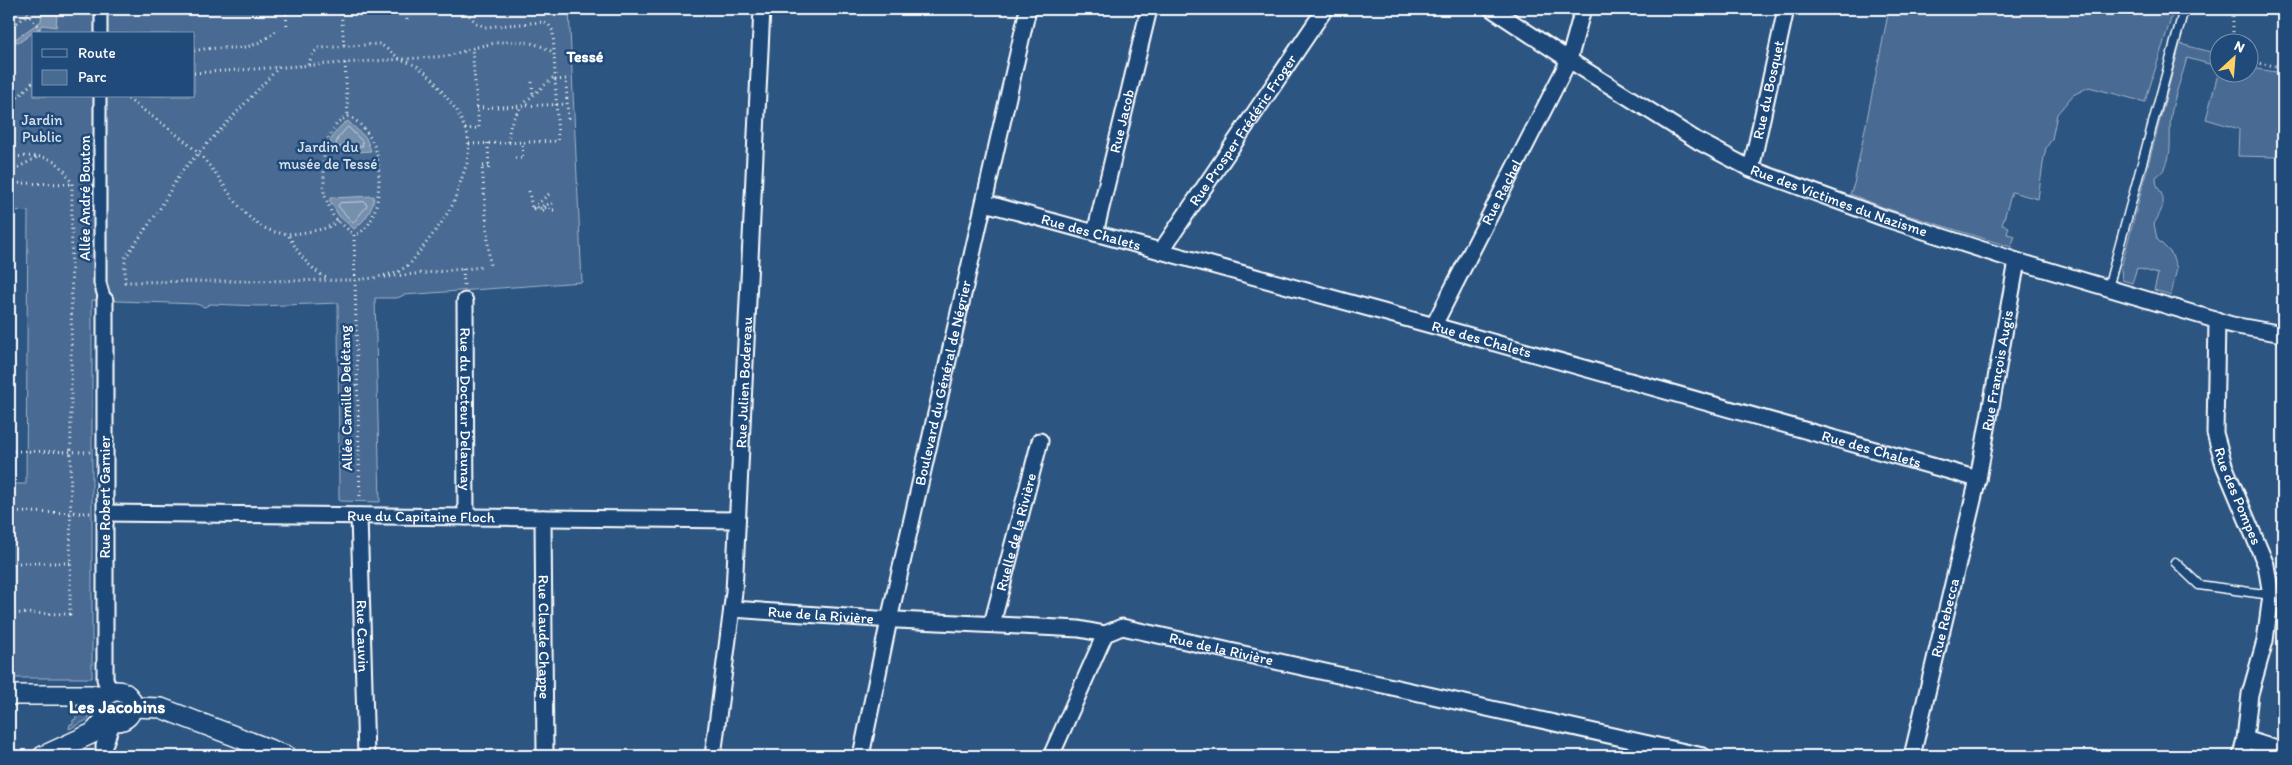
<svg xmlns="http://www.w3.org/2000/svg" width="2292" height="765" viewBox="0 0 2292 765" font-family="Itim,sans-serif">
<rect width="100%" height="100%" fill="#2c5582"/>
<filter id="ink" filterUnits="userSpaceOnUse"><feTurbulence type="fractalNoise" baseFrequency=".02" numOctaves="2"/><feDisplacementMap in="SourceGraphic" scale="10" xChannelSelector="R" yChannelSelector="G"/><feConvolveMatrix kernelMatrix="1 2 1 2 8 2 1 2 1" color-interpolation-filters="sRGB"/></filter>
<g filter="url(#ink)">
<g fill="#486b92" stroke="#a4b5c8" fill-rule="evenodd">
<path d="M 9,9 L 569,9 L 582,282 L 404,295 L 397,298 L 375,298 L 380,502 L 339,501 L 338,303 L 259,306 L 210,304 L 205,307 L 196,304 L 92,300 L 92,678 L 9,678 L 9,484 L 26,484 L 28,211 L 9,210 ZM 34,34 L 194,34 L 194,96 L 34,96 Z"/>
<polygon points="1889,9 2174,9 2145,102 2089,87 2073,95 2057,114 2052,139 2046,148 2044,157 2038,199 2012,192 2002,225 2009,227 2007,234 2015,236 2011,247 1885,208 1850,194 1854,184"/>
<path d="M 2180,44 L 2219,54 L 2220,67 L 2187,58 C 2182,77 2174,96 2171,115 C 2168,136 2176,164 2156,177 C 2156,185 2158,187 2161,193 C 2167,203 2159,215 2154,224 L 2157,239 L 2171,253 L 2177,268 L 2171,295 L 2154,290 L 2158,274 L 2137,268 L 2132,283 L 2122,280 L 2121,268 Z"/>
<polygon points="2250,68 2283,73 2283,141 2280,140 2276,157 2238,156 2239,129 2206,119 2219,70 2220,72 2250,72"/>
<polygon points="76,706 89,706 89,719 69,729 70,724 73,724 73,720 76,719"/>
</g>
<g fill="#748fad" stroke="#acbcce">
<polygon points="42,9 54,10 57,16 56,27 43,25 20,42 9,41 9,37 17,38 41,21"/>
<path d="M 348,121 L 366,138 L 371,151 L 327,154 C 328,142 337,126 348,121 Z"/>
<path d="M 374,196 C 374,209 364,222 354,229 L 339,216 L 330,201 L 330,198 Z"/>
</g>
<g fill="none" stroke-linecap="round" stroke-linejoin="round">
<g stroke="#c7d2de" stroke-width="1">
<polygon points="348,127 362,141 363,146 335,147 338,138"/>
<polygon points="365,202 367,206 353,223 338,206 340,203"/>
</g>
<g stroke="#fff" stroke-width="11">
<g id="service">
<polyline points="2108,288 2184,9"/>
<polyline points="2175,562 2199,585 2271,595"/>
</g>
</g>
<g stroke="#fff" stroke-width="15">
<g id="pedestrian">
<polyline points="101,34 101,9"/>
<polyline points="100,96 100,283 105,300"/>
</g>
</g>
<g stroke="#fff" stroke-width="19">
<g id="minor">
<path id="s1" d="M 1492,9 L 1569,60 L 1698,141 L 1751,169 L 1884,218 L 2017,261 L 2232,325 L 2283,334"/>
<path id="s2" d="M 1751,169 L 1786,9"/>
<path id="s3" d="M 985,203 L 1449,330 L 1978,479"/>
<path id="s4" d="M 1095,233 L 1149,9"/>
<path id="s5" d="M 1161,251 L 1325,9"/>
<polyline points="105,300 105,679 111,693"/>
<path id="s6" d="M 465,301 L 466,517"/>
<path id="s7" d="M 2217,320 L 2215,433 L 2224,465 L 2266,565 L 2271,595 L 2265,641 L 2250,694 L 2245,739 L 2241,756"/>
<path id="s8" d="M 1434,325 L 1569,60 L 1583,9"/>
<path id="s9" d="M 105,513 L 737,520"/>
<path id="s10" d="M 359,516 L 366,756"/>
<path id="s11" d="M 543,518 L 545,756"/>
<path id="s12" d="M 732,609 L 877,619 L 1079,629 L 1105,634 L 1122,627 L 1703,756"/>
<path id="s13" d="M 992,624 L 1040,441"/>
<polyline points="2245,739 2283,751"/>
<polyline points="104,756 104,746 113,720"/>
<path id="s14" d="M 713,756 L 734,592 L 762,9"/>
<path id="s15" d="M 861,756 L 889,620 L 1028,9"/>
<polyline points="1051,756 1105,634"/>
<path id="s16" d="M 1912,756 L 1978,479 L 2017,261"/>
</g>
</g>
<g stroke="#fff" stroke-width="22">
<g id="tertiary">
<circle cx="117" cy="706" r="15"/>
<polyline points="9,695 107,695"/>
<polyline points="132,707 161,708 287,756"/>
<polyline points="43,756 93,733 107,717"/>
</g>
</g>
<g stroke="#fff" stroke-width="3" stroke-dasharray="1 4" stroke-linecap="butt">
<polyline points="24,9 38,26 41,34"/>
<polyline points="286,9 287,29"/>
<polyline points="341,9 344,46"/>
<polyline points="406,9 407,20"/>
<polyline points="9,29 29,14"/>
<polyline points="2233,42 2233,9"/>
<path d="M 194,51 C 212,46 232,50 250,46 C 261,43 270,35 279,29"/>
<polyline points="2250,62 2283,67"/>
<polyline points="345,63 348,116"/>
<polyline points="279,67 181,172 159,210 125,258 125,282 354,280 374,278 398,272 410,264 440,225 453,204 467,163 469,147 468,135 457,111 431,77 417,66 400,59 380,44 319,48 313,53 308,65"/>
<path d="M 194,73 L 448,56 C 482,45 522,31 554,53"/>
<polyline points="555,80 566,79 568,119"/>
<polyline points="532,82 533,96"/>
<path d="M 124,96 C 148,114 175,131 197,152 C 232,185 245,245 306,232 C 318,230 328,229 338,221"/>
<polyline points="477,108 567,104"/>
<polyline points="348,116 337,123 324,146 324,194 333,216 354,235"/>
<path d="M 348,116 C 362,122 374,140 377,155 C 381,177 381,228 354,235"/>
<polyline points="465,129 479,128 472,48"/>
<polyline points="9,135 12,103 34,81"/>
<path d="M 509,142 C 506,111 535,95 555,76"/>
<polyline points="488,143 489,170"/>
<polyline points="469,144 558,141 553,31 549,25 543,22 485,27 476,23 469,15"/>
<path d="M 9,157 C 40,156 57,152 72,184 L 70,614 L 9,613"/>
<polyline points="515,158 523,158 522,142"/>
<polyline points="489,166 482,166 490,267"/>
<polyline points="9,172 38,157"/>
<polyline points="9,183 72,184"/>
<polyline points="529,191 532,209"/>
<polyline points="553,203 532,209 554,207"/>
<polyline points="533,208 549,194"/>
<polyline points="543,210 554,210"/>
<polyline points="354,235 360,500"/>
<path d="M 289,236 C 299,255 309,268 328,279"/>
<polyline points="463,269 464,286"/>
<polyline points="385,277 482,267"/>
<polyline points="9,451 91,452"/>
<polyline points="9,512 90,513"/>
<polyline points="9,563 70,563"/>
</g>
<use href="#service" stroke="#1f4a7a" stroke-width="8"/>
<use href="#pedestrian" stroke="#1f4a7a" stroke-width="11"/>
<use href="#minor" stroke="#1f4a7a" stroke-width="15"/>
<use href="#tertiary" stroke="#1f4a7a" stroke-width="19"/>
</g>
</g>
<g text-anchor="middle" stroke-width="5" stroke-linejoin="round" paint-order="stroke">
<g font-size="15" fill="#fff" stroke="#1f4a7a">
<text dy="5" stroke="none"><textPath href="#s2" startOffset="81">Rue du Bosquet</textPath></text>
<text dy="5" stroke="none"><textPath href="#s4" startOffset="115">Rue Jacob</textPath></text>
<text dy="5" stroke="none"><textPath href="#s5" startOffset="146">Rue Prosper Frédéric Froger</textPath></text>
<text dy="5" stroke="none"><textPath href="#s8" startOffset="149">Rue Rachel</textPath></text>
<text transform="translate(85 198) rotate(-90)" y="5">Allée André Bouton</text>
<text dy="5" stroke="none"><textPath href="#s1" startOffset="398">Rue des Victimes du Nazisme</textPath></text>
<text dy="5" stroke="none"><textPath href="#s3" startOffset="110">Rue des Chalets</textPath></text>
<text dy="5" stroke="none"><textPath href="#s3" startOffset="515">Rue des Chalets</textPath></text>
<text dy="5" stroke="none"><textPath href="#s16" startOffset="395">Rue François Augis</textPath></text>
<text dy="5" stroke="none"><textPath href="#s15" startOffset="382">Boulevard du Général de Négrier</textPath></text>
<text dy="5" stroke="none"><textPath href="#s14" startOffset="375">Rue Julien Bodereau</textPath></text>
<text transform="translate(346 398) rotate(-91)" y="5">Allée Camille Delétang</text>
<text dy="5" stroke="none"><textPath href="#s6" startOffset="108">Rue du Docteur Delaunay</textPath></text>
<text dy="5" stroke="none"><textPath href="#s3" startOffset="920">Rue des Chalets</textPath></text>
<text dy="5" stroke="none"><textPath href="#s7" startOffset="180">Rue des Pompes</textPath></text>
<text transform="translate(105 497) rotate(-90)" y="5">Rue Robert Garnier</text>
<text dy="5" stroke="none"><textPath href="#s9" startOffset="316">Rue du Capitaine Floch</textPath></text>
<text dy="5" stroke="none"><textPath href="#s13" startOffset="95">Ruelle de la Rivière</textPath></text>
<text dy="5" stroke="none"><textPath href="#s12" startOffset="89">Rue de la Rivière</textPath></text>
<text dy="5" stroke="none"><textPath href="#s16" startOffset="142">Rue Rebecca</textPath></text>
<text dy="5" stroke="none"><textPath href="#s10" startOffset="120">Rue Cauvin</textPath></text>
<text dy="5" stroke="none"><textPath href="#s11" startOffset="119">Rue Claude Chappe</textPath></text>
<text dy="5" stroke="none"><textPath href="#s12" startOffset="494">Rue de la Rivière</textPath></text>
</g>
<g font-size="15" fill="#dae1e9" stroke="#1f4a7a">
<text x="42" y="125">Jardin<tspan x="42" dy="17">Public</tspan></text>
<text x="328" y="152">Jardin du<tspan x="328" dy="17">musée de Tessé</tspan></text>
</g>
<g font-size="16" font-weight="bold" fill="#fff" stroke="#1f4a7a">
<text x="585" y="62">Tessé</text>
</g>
<g font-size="18" font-weight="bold" fill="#fff" stroke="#1f4a7a">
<text x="117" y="713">Les Jacobins</text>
</g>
</g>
<rect width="2292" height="765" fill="none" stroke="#1f4a7a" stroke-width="30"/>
<rect x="15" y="15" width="2262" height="735" fill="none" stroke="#fff" stroke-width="2" filter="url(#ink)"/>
<rect x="32" y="32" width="162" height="65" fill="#1f4a7a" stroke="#7992af"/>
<rect x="42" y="49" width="25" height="8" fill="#1f4a7a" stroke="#7992af"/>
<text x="78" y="58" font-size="15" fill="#ffffff">Route</text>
<rect x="42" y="70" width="25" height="15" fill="#486b92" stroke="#7992af"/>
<text x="78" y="82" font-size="15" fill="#ffffff">Parc</text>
<g transform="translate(2234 58) rotate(26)"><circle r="24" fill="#1f4a7a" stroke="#7992af"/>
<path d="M0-4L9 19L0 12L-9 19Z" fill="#ffd166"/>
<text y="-8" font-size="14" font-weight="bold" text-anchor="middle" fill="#ffffff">N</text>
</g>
</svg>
